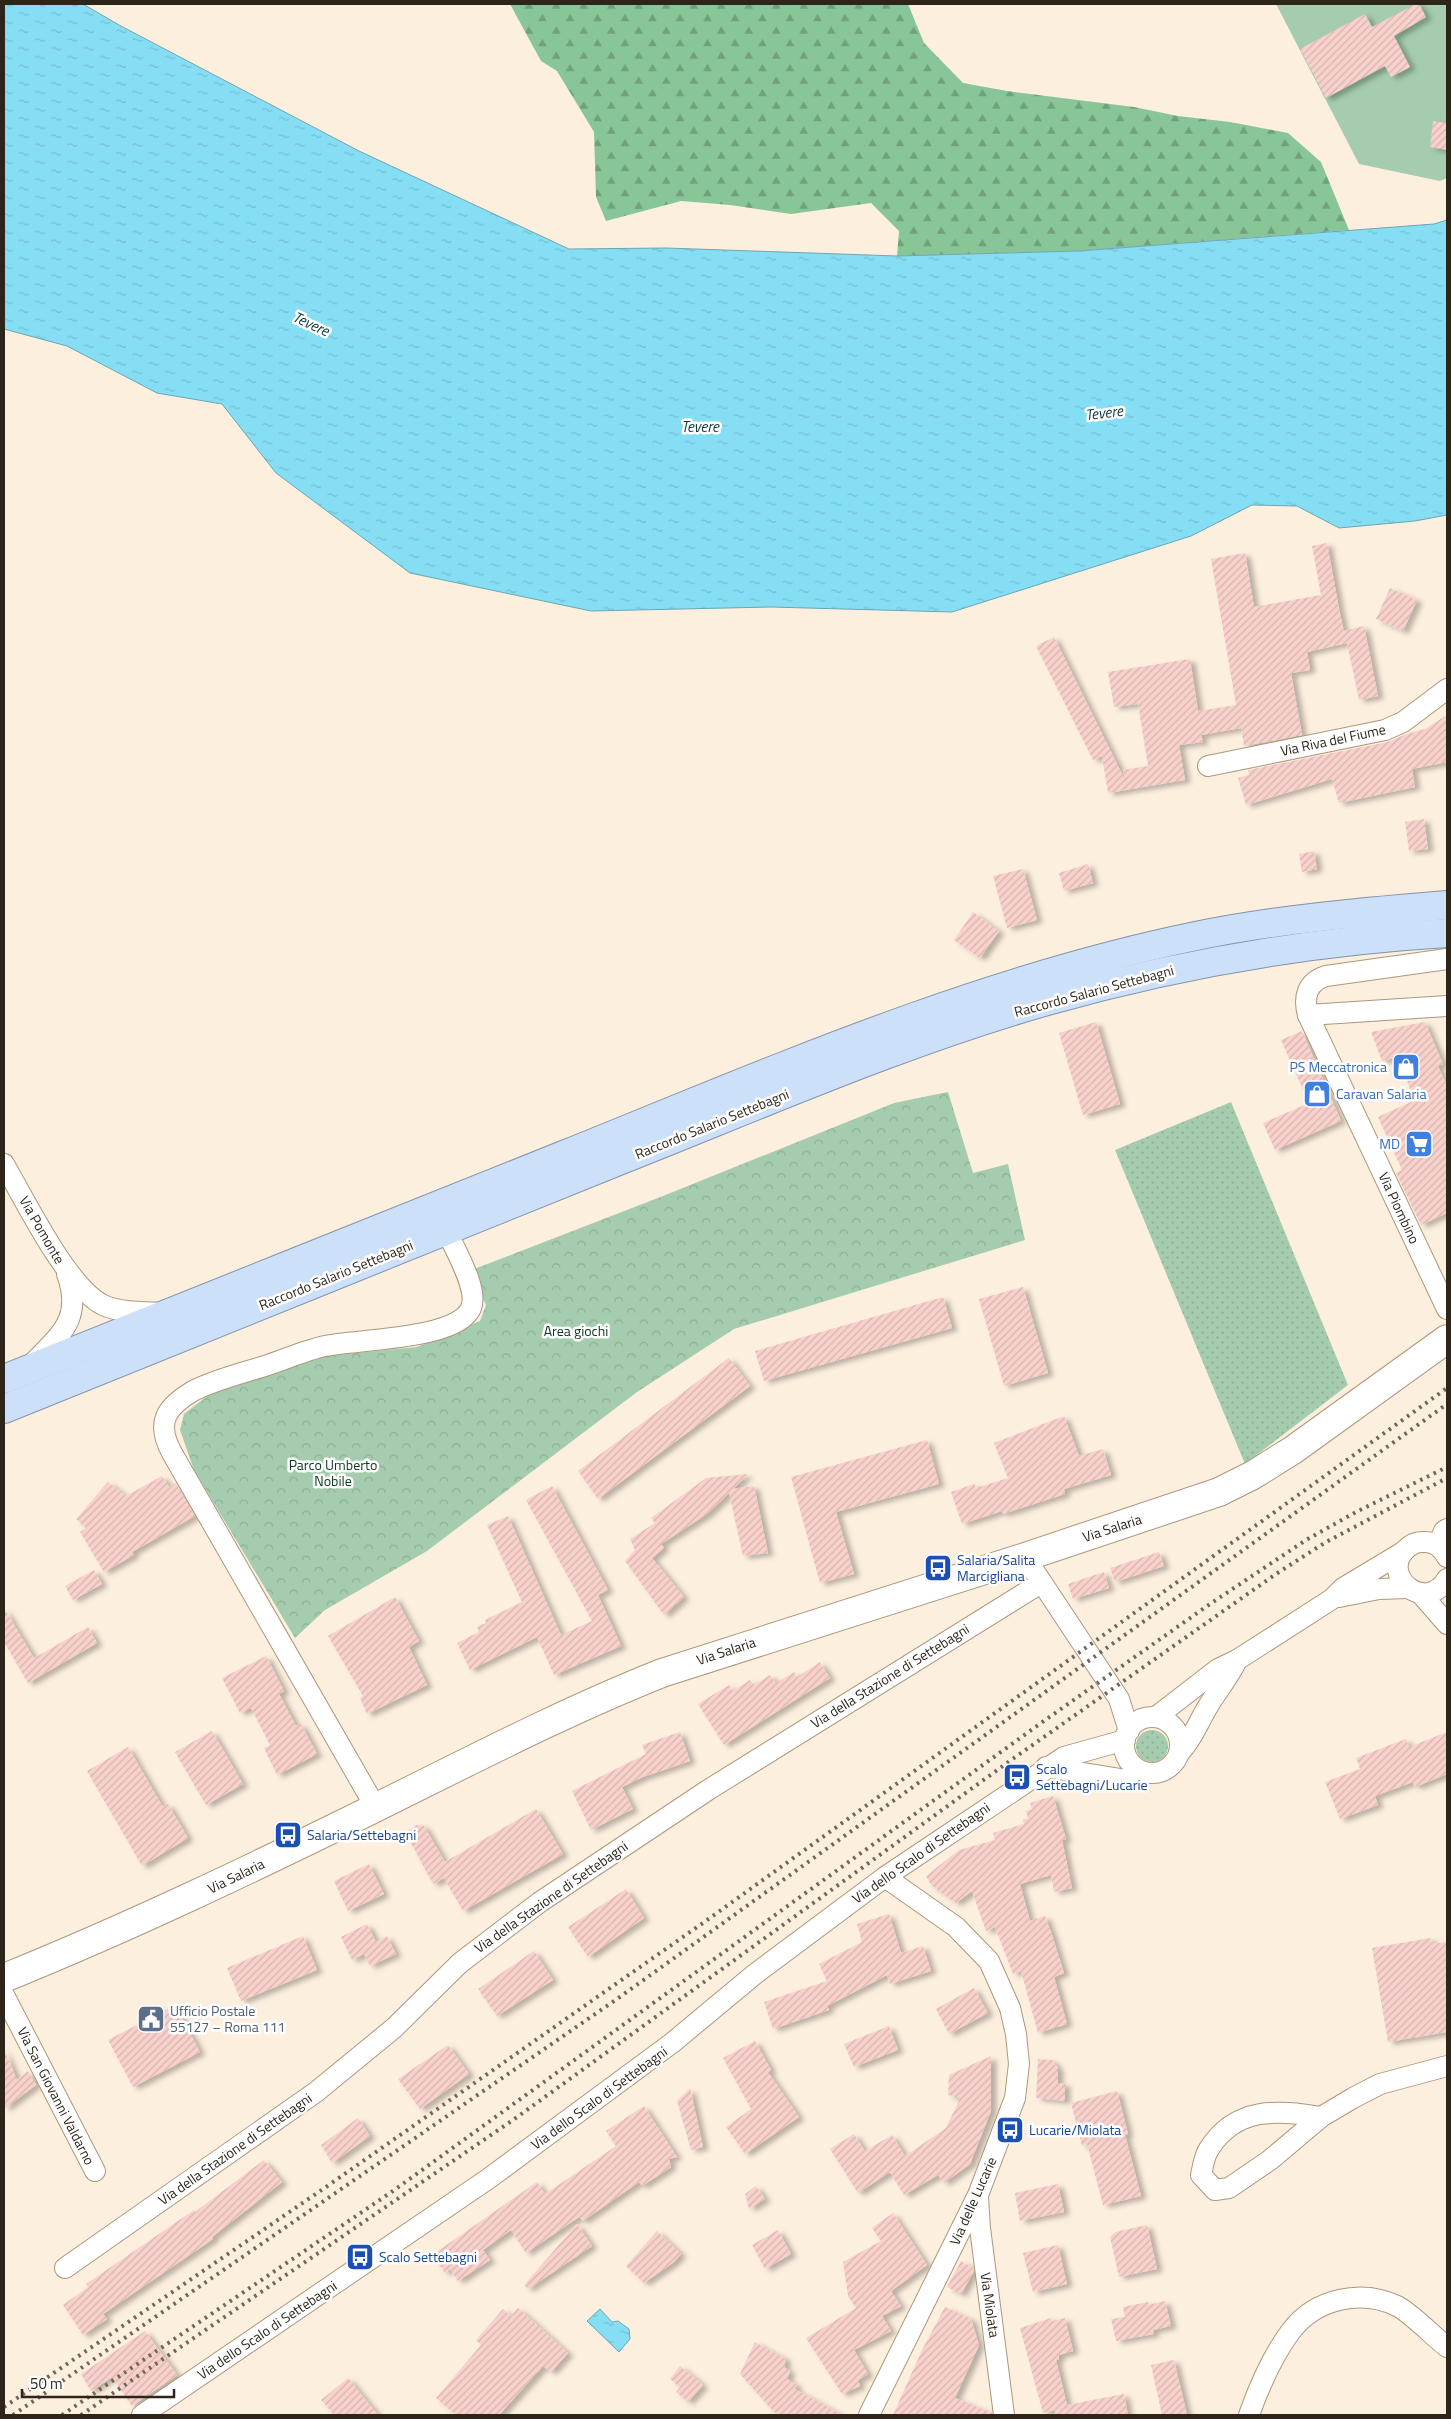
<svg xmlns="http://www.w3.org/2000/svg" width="1451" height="2419" viewBox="0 0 1451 2419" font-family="'Titillium Web',sans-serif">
<defs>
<pattern id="grass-dots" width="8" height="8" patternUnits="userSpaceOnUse" patternTransform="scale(1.25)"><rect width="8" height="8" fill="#a5ccae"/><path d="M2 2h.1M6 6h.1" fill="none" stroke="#8eaf95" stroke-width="1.8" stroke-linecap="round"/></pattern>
<pattern id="forest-firs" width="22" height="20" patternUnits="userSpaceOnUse" patternTransform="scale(1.25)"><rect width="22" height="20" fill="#88c698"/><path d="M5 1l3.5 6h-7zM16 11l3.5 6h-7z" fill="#70a17b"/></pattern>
<pattern id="park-crowns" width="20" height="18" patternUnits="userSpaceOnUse" patternTransform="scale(1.25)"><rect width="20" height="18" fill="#a5ccae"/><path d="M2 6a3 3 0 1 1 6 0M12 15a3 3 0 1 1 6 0" fill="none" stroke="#8eaf95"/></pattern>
<pattern id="water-ripples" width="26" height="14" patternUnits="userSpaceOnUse" patternTransform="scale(1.25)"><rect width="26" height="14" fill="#86def4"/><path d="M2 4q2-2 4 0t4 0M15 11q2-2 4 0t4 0" fill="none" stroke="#74bed1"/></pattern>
<pattern id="building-hatch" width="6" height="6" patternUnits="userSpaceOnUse" patternTransform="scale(1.25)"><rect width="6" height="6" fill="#f9d1cc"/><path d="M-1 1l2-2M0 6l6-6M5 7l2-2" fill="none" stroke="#d6b3af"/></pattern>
<filter id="shadow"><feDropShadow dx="5.5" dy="3" stdDeviation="2.5" flood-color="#0004"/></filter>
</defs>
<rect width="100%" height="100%" fill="#fdefde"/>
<g fill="url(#grass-dots)">
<polygon points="1231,1102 1348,1385 1245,1464 1115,1150"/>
<circle cx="1152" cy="1746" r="16"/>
</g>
<polygon fill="url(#forest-firs)" points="510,4 908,4 924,43 963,83 1007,91 1134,107 1178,116 1230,122 1288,133 1321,162 1349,230 1079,251 897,256 899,231 871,203 791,214 730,205 681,201 606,221 596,197 594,132 557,71 541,61"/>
<polygon fill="url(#park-crowns)" points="948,1092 973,1173 1008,1164 1025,1240 734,1329 637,1392 427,1551 325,1610 295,1638 194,1470 180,1430 184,1414 219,1387 326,1356 417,1347 480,1321 486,1305 469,1271 663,1196 894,1103"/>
<polygon fill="#a5ccae" points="1276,4 1447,4 1447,178 1440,181 1359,164"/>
<g fill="url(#water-ripples)" stroke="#6ba6b3">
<polygon points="4,4 83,4 119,25 359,151 569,249 666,248 897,256 1079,251 1434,224 1447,220 1447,515 1415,521 1339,528 1297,506 1252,505 1191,536 952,612 771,607 591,611 410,573 276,473 222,404 157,393 67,346 4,329"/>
<polygon points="600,2309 612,2322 618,2321 629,2329 630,2339 619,2352 587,2321"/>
</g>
<g fill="url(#building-hatch)" filter="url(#shadow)">
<polygon points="1416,4 1419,4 1426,17 1394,36 1410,67 1391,77 1385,66 1326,98 1300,49 1365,14 1372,27"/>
<polygon points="1433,121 1447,123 1447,150 1430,147"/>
<polygon points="1327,543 1340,614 1344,631 1364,626 1378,696 1359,700 1347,643 1307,652 1310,670 1291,673 1302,735 1244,746 1241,728 1201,735 1203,742 1179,745 1185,780 1108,793 1102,756 1093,760 1036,646 1054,637 1125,780 1123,770 1148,766 1138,704 1114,707 1108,672 1190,659 1198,711 1236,705 1211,559 1245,553 1254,607 1321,595 1312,546"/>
<polygon points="1390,588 1417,600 1403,631 1376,619"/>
<polygon points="1447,715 1447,762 1412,769 1415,787 1339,803 1332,779 1246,805 1238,778 1249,775 1248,770 1388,742 1406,734 1425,729"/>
<polygon points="1424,819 1428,849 1409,851 1405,822"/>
<polygon points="1314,851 1317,869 1302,872 1299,854"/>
<polygon points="1088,864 1093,883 1064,891 1059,873"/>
<polygon points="1023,869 1037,920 1007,928 993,876"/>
<polygon points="973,912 999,931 980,958 954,940"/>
<polygon points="1096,1022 1120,1104 1083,1115 1059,1033"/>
<polygon points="1425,1022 1443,1064 1438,1066 1447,1086 1447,1213 1421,1225 1396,1173 1402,1170 1378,1117 1415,1100 1397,1057 1382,1061 1371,1032"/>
<polygon points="1302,1031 1341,1121 1275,1150 1263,1123 1309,1103 1281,1040"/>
<polygon points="1023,1287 1048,1373 1004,1386 979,1299"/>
<polygon points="943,1297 952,1328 764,1381 755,1351"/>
<polygon points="729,1358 750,1386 598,1499 578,1471"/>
<polygon points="1064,1416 1079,1456 1103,1449 1111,1475 1064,1489 1065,1494 1003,1514 1002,1511 962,1524 951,1492 974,1484 976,1488 1008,1478 994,1443"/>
<polygon points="927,1440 939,1484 836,1512 854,1574 820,1583 791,1477"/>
<polygon points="748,1474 733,1489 754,1486 768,1553 743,1556 729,1493 707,1514 661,1544 664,1548 652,1558 684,1597 664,1615 625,1561 635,1550 630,1539 655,1523 651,1518 706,1478"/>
<polygon points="162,1476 169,1487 176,1483 195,1516 132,1552 134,1555 104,1572 80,1532 86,1528 76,1519 108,1482 126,1496"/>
<polygon points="552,1486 608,1590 598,1595 621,1646 554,1675 537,1637 470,1670 457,1643 479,1632 477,1627 486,1623 485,1620 522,1602 487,1525 508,1516 561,1635 592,1621 526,1500"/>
<polygon points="1159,1552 1164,1566 1115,1582 1110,1568"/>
<polygon points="94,1570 102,1584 73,1600 65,1586"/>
<polygon points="1104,1572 1109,1588 1073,1599 1068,1584"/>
<polygon points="395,1597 419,1641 409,1647 427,1685 367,1714 360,1698 363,1696 328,1636"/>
<polygon points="4,1608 34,1658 88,1627 97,1643 28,1683 4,1642"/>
<polygon points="266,1656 284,1691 279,1694 296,1726 301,1724 317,1754 277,1775 264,1748 270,1745 251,1708 240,1713 222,1678"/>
<polygon points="820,1662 830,1678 724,1745 698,1704 729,1685 733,1691 750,1680 754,1685 770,1675 776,1683 794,1672 797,1677"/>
<polygon points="212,1731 243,1784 206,1805 175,1752"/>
<polygon points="680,1732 690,1761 643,1777 622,1787 633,1809 591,1830 572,1791 646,1754 642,1745"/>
<polygon points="1447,1732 1447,1774 1415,1787 1413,1782 1375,1796 1378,1805 1340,1819 1325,1782 1360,1769 1356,1758 1406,1739 1409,1747"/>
<polygon points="128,1747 163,1807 168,1804 188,1838 142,1866 87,1771"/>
<polygon points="1053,1796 1066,1839 1062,1840 1072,1888 1054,1892 1051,1875 1020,1884 1030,1921 1045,1916 1052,1935 1064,1973 1054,1977 1067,2024 1038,2033 1021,1971 1013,1974 995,1927 986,1931 972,1891 956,1903 932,1886 926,1876 959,1850 995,1840 993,1833 1024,1824 1023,1820 1028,1818 1026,1811 1032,1809 1030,1803"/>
<polygon points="536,1809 563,1854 463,1911 444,1878 433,1884 405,1832 417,1825 424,1826 445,1862"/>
<polygon points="369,1864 384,1894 348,1911 334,1881"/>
<polygon points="626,1889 644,1918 588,1957 568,1927"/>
<polygon points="889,1914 901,1953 923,1946 931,1971 890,1984 887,1975 827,2006 829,2010 773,2029 764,2002 827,1981 819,1964 862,1942 857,1924"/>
<polygon points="367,1924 376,1942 387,1936 396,1954 370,1966 364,1954 352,1960 341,1937"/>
<polygon points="303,1936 317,1970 241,2001 227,1968"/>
<polygon points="1431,1938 1432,1944 1447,1942 1447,2032 1388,2042 1372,1948"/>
<polygon points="534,1951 553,1980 497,2016 478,1989"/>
<polygon points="974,1988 988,2013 949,2034 936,2009"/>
<polygon points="175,2005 200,2052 133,2087 108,2040"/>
<polygon points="889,2026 898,2050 854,2067 844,2044"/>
<polygon points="755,2041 771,2070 768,2072 799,2117 745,2154 726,2127 751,2109 723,2058"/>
<polygon points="448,2045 469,2074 420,2109 398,2079"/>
<polygon points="4,2049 17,2080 28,2071 36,2085 4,2109"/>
<polygon points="991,2056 991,2111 970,2164 944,2183 938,2175 904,2195 890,2172 858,2193 830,2149 854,2134 865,2151 892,2135 905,2156 946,2128 960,2098 948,2095 949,2075"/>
<polygon points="1038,2059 1052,2060 1058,2068 1058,2084 1065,2083 1065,2101 1036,2098"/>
<polygon points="690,2088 703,2147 691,2150 677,2101"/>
<polygon points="1117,2091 1128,2134 1125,2135 1141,2196 1103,2205 1087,2144 1082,2146 1071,2103"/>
<polygon points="644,2106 677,2157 669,2159 671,2167 642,2186 639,2182 583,2221 579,2217 526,2253 511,2230 483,2250 490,2260 458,2281 450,2269 445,2273 432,2255 537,2182 545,2194 616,2146 606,2131"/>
<polygon points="358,2118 370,2136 332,2163 321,2145"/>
<polygon points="264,2160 282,2182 212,2237 213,2239 103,2314 107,2319 83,2335 63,2305 88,2287 86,2284 194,2210 195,2212"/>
<polygon points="1058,2184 1064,2212 1020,2221 1015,2193"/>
<polygon points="756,2186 765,2199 749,2209 745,2194"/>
<polygon points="893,2213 927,2265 891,2291 901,2306 882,2316 891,2331 854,2350 868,2374 858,2380 860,2386 842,2394 806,2338 856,2308 848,2296 843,2262 881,2241 872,2228"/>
<polygon points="577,2224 592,2246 528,2289 524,2285"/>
<polygon points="1147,2225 1157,2269 1119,2277 1110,2237 1115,2232"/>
<polygon points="778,2230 791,2254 765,2269 752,2245"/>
<polygon points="657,2231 681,2254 674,2262 644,2283 626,2266"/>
<polygon points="1058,2245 1067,2284 1033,2292 1023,2253"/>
<polygon points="961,2261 973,2268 974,2271 961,2294 947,2287"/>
<polygon points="1165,2301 1171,2326 1153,2330 1154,2334 1116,2341 1111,2319 1125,2317 1123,2307 1148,2302 1148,2305"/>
<polygon points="945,2307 971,2319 979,2345 955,2398 992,2413 992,2415 893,2415 922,2350"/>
<polygon points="518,2308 568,2353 551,2372 543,2366 499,2415 456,2415 436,2398 481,2345 476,2340 503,2309 511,2316"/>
<polygon points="1051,2318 1052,2321 1065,2318 1073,2351 1059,2355 1059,2359 1056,2360 1067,2405 1124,2394 1128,2415 1055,2415 1055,2410 1043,2413 1020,2328"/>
<polygon points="145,2331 177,2375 132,2406 112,2377 91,2391 81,2374"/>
<polygon points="755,2342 786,2359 784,2367 790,2371 787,2379 797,2385 795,2389 842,2415 781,2415 774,2412 740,2374"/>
<polygon points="1174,2360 1187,2415 1162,2415 1151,2365"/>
<polygon points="680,2366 703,2385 688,2402 676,2392 680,2387 670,2379"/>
<polygon points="348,2378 378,2415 334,2415 321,2400"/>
</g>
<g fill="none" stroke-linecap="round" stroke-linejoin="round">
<g stroke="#ac977c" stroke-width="22">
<g id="street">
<polyline points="1208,766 1385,730 1403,722 1447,689"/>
<path d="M 1447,959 L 1326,976 C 1307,982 1303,997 1308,1015 L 1447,1309"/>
<polyline points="1308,1015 1447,1006"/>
<path d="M 4,1164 C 25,1200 67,1287 103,1305 C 121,1313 144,1312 164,1313"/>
<path d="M 32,1364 C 61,1334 83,1319 67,1274"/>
<polyline points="1438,1545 1444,1531 1447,1529"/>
<polyline points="1025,1557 1119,1699 1129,1731"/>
<path d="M 1447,1557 C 1442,1547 1434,1541 1422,1542 C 1416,1542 1410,1545 1405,1550 C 1380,1575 1425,1615 1447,1579"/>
<polyline points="1420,1593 1447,1624"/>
<polyline points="1339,1597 1379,1589 1408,1588"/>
<polyline points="1156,1717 1218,1669 1237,1660 1332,1599 1343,1588 1403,1552"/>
<circle cx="1152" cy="1745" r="28"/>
<path d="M 1180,1752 C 1193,1738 1198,1723 1207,1708 C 1217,1691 1229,1677 1237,1660"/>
<polyline points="1046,1767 1127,1780 1144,1772"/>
<path d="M 376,1808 L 172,1453 C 166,1442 161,1429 166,1417 C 170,1406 183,1397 193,1391 C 216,1379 243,1373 268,1365 C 286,1359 306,1350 325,1346 C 358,1339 457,1340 471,1308 C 479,1289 454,1248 446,1230"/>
<polyline points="4,1995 95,2171"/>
<path d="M 1321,2117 C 1278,2110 1236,2106 1209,2149 C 1204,2156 1203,2167 1201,2175 L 1215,2190 L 1229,2188 L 1270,2160 L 1321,2117 L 1353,2098 L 1380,2084 L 1447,2066"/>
<polyline points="978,2197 980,2228 1004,2415"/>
<polyline points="65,2268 316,2092 394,2028 460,1963 540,1902 708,1790 1041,1583"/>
<polyline points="142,2415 488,2179 672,2043 755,1974 885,1877 1064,1757 1125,1740"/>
<polyline points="869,2415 978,2195 1015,2098 1019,2064 1016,2034 1010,2008 989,1961 956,1927 885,1877"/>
<path d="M 1249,2415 C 1259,2387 1273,2355 1291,2331 C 1316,2298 1362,2289 1397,2306 C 1410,2312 1435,2338 1447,2347"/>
</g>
</g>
<g stroke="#ac977c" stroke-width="30">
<path id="secondary" d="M 4,1978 C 130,1927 253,1868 375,1808 C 470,1761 564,1712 662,1673 L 1025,1557 L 1219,1492 L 1253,1475 L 1293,1450 L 1447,1339"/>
</g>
<g stroke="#7f92a9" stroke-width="30">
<g id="primary">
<path d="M 4,1379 C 191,1304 379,1229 566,1154 C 772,1071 977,981 1196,936 C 1278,919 1364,912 1447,905"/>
<path d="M 4,1409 C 208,1327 412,1244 616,1162 C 758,1106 900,1043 1047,1001 C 1178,964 1312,941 1447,933"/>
</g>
</g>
<use href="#street" stroke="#fff" stroke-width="20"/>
<use href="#secondary" stroke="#fff" stroke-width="28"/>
<use href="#primary" stroke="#cde0fa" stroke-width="28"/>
<g stroke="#6f6559" stroke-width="4" stroke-dasharray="2.5 5" stroke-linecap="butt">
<polyline points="4,2407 326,2187 710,1918 1447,1388"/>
<polyline points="13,2415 617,1999 1447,1404"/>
<polyline points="62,2415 393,2191 1041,1723 1210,1604 1306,1540 1356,1512 1447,1467"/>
<polyline points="81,2415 513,2120 1014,1758 1276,1574 1326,1542 1447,1478"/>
</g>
</g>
<defs>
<g id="shop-square" transform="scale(1.4375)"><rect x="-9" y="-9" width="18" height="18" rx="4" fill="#3f7fe0" stroke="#fefefe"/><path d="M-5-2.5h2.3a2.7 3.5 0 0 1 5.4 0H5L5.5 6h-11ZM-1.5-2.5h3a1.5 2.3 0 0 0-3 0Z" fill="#fff"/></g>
<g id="supermarket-square" transform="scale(1.4375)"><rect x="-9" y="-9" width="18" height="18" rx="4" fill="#3f7fe0" stroke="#fefefe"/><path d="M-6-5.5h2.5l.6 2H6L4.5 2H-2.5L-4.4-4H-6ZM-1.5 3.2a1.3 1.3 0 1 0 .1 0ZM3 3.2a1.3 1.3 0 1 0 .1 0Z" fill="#fff"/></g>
<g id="bus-square" transform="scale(1.4375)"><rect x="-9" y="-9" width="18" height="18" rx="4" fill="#1a4fb4" stroke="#fefefe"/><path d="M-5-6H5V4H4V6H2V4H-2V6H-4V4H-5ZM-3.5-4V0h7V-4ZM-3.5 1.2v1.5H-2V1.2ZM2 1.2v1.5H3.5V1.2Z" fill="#fff"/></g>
<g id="civic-square" transform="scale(1.4375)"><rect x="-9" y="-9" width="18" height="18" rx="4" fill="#5c6f8a" stroke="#fefefe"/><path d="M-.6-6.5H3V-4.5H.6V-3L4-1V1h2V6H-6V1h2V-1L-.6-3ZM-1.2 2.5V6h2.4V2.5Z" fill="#fff"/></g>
</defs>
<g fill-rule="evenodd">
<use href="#shop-square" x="1406" y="1067"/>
<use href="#shop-square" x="1317" y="1094"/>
<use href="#supermarket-square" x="1419" y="1144"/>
<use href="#bus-square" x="938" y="1568"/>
<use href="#bus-square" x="1017" y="1777"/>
<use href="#bus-square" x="288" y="1835"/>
<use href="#civic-square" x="151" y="2019"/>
<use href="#bus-square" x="1010" y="2130"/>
<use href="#bus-square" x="360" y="2257"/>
</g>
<g text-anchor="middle" stroke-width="5" stroke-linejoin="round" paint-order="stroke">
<g font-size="14" fill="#2d251a" stroke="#fefefe">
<text transform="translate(1333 740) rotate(-12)" y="5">Via Riva del Fiume</text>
<text transform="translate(1094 991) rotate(-15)" y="5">Raccordo Salario Settebagni</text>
<text transform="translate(712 1124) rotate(-22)" y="5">Raccordo Salario Settebagni</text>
<text transform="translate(1399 1208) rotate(65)" y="5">Via Piombino</text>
<text transform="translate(42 1230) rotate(60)" y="5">Via Pomonte</text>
<text transform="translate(336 1275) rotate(-22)" y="5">Raccordo Salario Settebagni</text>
<text transform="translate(1112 1528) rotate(-18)" y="5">Via Salaria</text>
<text transform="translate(726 1651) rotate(-18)" y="5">Via Salaria</text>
<text transform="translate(890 1676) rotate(-32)" y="5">Via della Stazione di Settebagni</text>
<text transform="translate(921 1853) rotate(-35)" y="5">Via dello Scalo di Settebagni</text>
<text transform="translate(236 1876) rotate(-26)" y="5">Via Salaria</text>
<text transform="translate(551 1897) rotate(-35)" y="5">Via della Stazione di Settebagni</text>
<text transform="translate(56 2096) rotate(63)" y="5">Via San Giovanni Valdarno</text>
<text transform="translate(599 2098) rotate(-36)" y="5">Via dello Scalo di Settebagni</text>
<text transform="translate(235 2149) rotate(-35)" y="5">Via della Stazione di Settebagni</text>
<text transform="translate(973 2201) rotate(-66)" y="5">Via delle Lucarie</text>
<text transform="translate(990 2305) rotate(82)" y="5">Via Miolata</text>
<text transform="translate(267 2330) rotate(-34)" y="5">Via dello Scalo di Settebagni</text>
</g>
<g font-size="14" fill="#366cbe" stroke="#fefefe" text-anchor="end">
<text x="1387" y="1072">PS Meccatronica</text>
<text x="1336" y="1099" text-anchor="start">Caravan Salaria</text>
<text x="1400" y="1149">MD</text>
</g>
<g font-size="14" fill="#09391c" stroke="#fefefe">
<text x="576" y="1336">Area giochi</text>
<text x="333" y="1470">Parco Umberto<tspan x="333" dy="16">Nobile</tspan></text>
</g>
<g font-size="14" fill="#164399" stroke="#fefefe" text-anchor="start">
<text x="957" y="1565">Salaria/Salita<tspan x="957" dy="16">Marcigliana</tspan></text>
<text x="1036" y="1774">Scalo<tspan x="1036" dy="16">Settebagni/Lucarie</tspan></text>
<text x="307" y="1840">Salaria/Settebagni</text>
<text x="1029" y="2135">Lucarie/Miolata</text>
<text x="379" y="2262">Scalo Settebagni</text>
</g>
<g font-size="14" fill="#4e5e75" stroke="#fefefe" text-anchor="start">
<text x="170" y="2016">Ufficio Postale<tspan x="170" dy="16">55127 – Roma 111</tspan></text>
</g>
<g font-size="15" font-style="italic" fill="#0a353f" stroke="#fefefe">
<text transform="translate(311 324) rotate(25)" y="5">Tevere</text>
<text transform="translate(1104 413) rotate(-7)" y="5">Tevere</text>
<text x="700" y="432">Tevere</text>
</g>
</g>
<rect width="1451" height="2419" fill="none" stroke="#2d251a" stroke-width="10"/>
<path d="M22 2389v8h152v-8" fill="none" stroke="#2d251a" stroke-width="2.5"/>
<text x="30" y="2389" font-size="15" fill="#2d251a" stroke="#fefefe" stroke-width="4" paint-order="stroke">50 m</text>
</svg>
